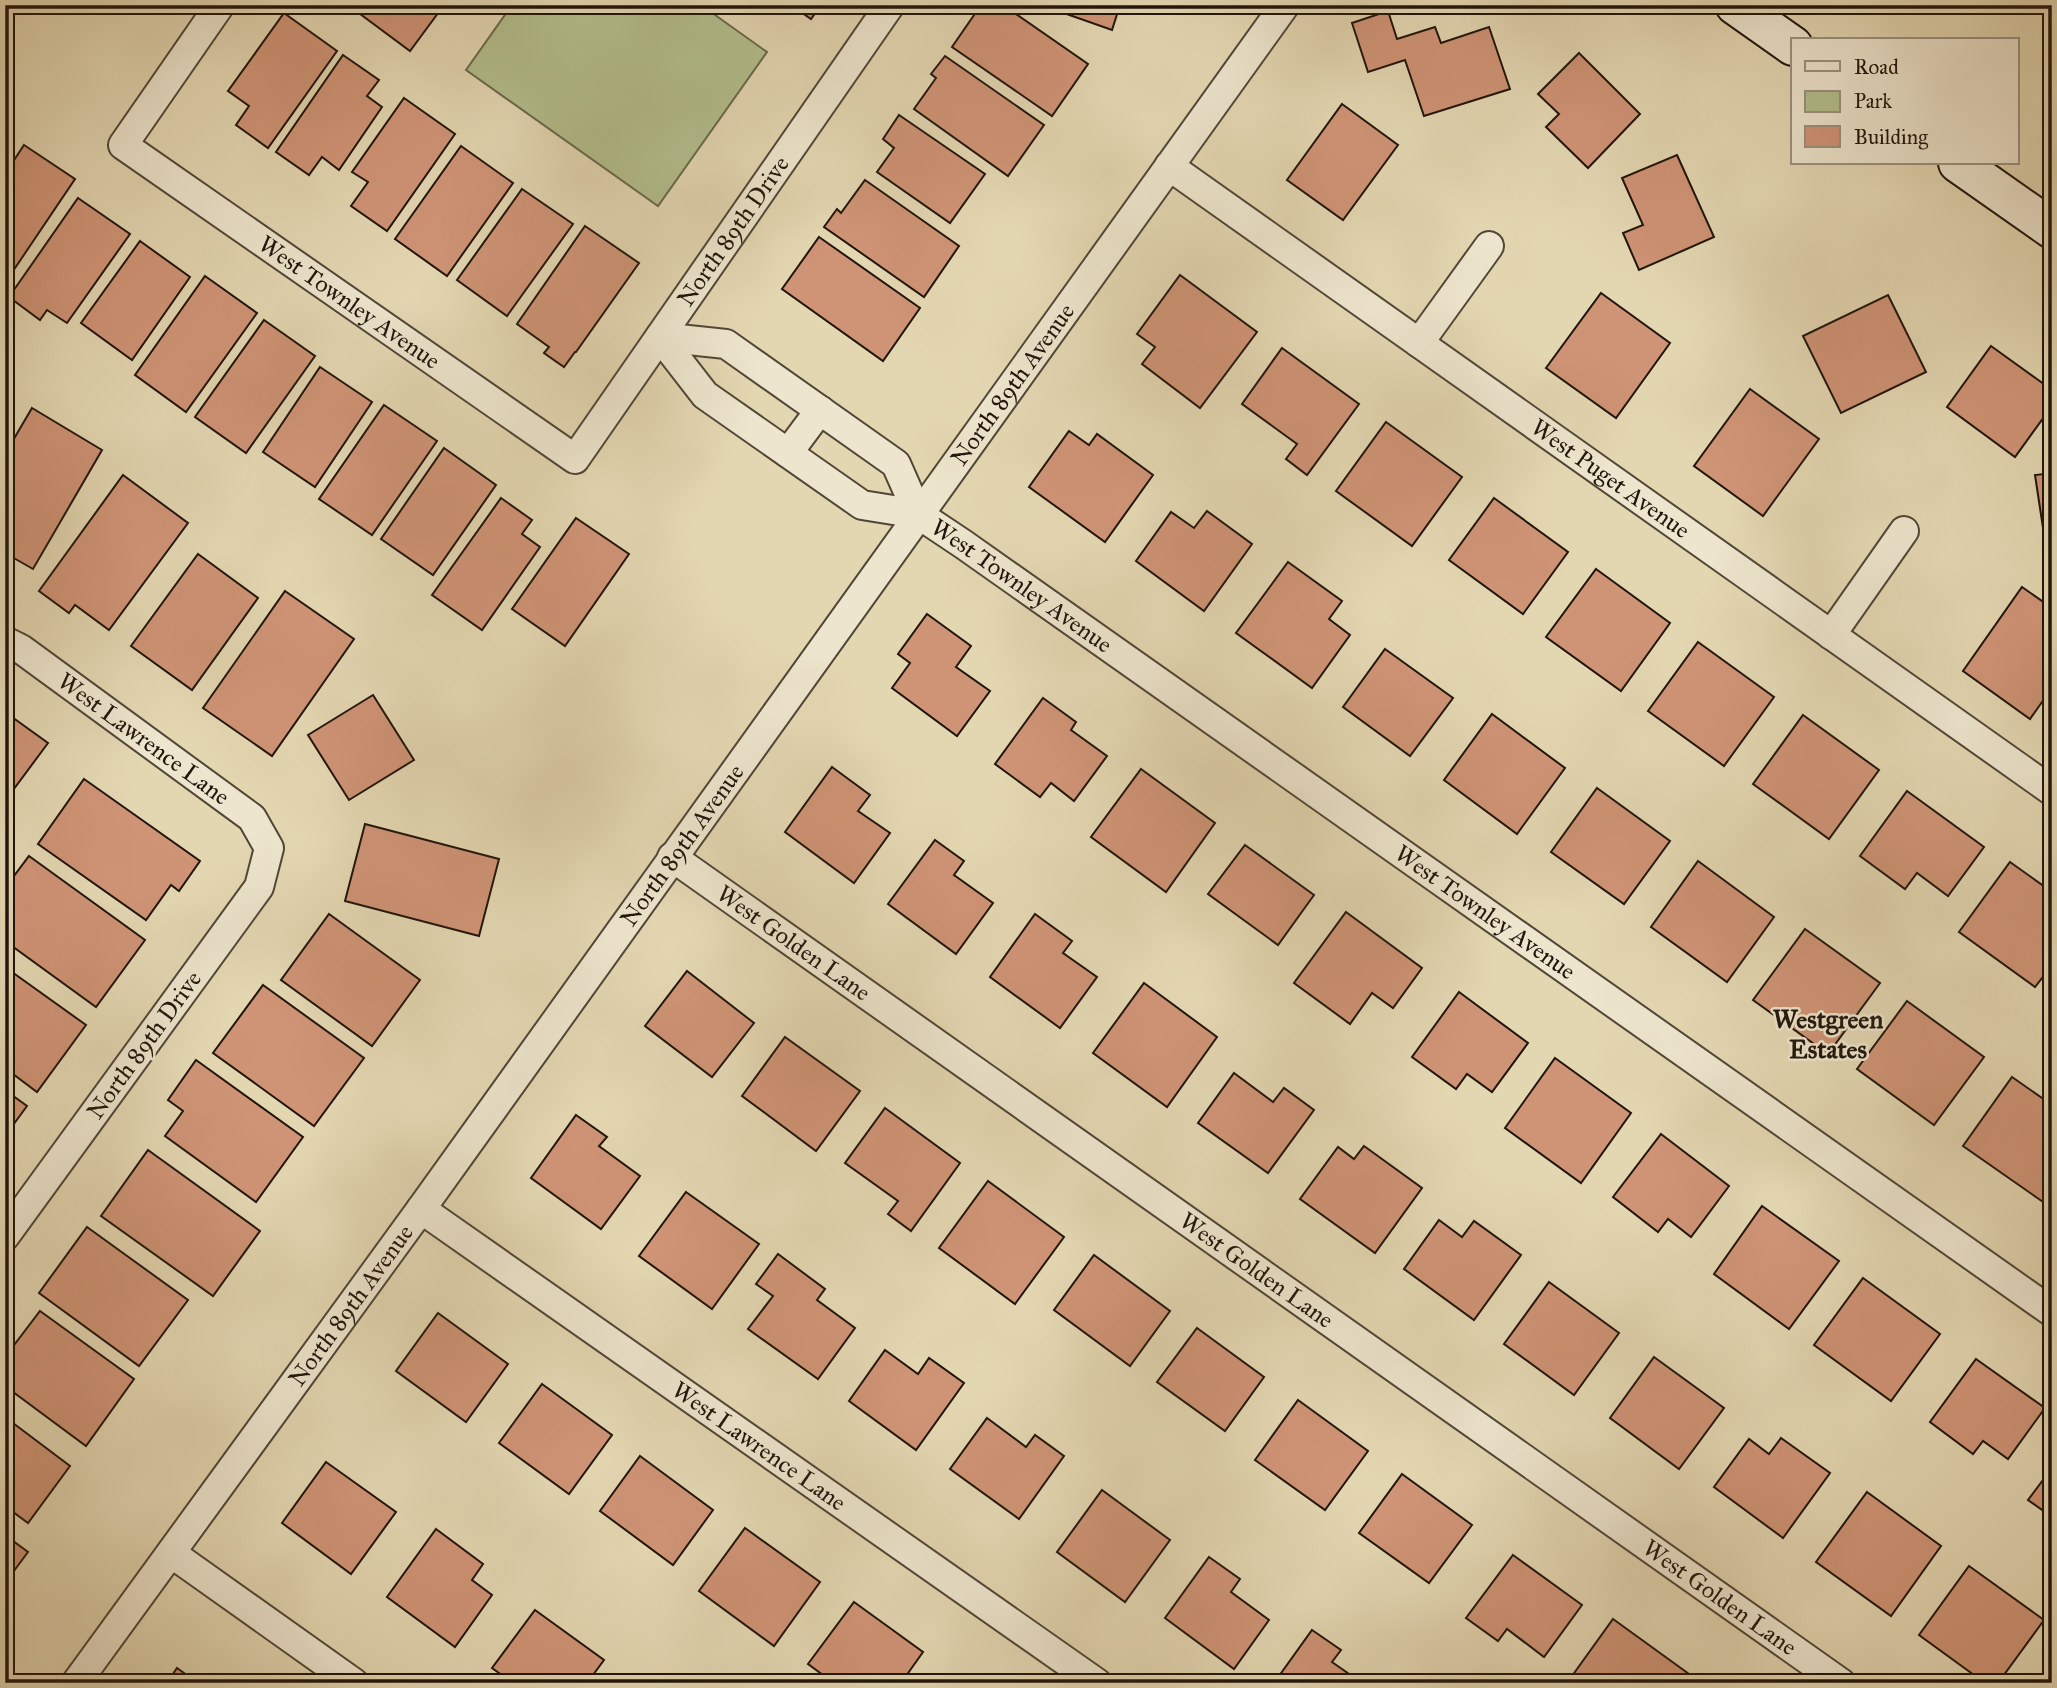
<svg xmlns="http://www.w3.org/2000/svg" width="2057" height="1688" viewBox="0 0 2057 1688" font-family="'IM FELL Great Primer',serif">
<rect width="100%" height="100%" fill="#e3d7b2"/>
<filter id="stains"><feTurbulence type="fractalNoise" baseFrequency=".00286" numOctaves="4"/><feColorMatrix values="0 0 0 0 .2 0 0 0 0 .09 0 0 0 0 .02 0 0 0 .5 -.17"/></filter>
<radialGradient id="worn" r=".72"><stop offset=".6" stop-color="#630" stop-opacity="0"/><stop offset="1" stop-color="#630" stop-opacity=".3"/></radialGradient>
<polygon fill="#b3be8d" stroke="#6a6a4c" stroke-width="2" points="512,5 701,5 767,52 658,206 466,70"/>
<g fill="#cf9476" stroke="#20150c" stroke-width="2">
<polygon points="348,5 444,5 410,51"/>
<polygon points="791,5 821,5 811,19"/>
<polygon points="981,5 1003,5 1088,64 1052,116 952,47"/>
<polygon points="1041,5 1120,5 1112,30"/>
<polygon points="2043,5 2052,5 2052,41"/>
<polygon points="1388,11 1397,39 1435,27 1441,43 1489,27 1510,89 1424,116 1405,60 1368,72 1352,23"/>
<polygon points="284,13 337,51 268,148 236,125 249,106 228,91"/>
<polygon points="1579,53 1640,114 1588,168 1546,127 1559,114 1538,94"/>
<polygon points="343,55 379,80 367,96 382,107 339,170 322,157 309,175 276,152"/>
<polygon points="945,56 1044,125 1008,176 914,109 936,78 931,74"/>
<polygon points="404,98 455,134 387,231 351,206 368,182 352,172"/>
<polygon points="1342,104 1398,145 1343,220 1287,180"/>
<polygon points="899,115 985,174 950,223 877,172 894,148 883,139"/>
<polygon points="24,145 75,179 7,280 5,174"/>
<polygon points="461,146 513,183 447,276 395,239"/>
<polygon points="1677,155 1714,237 1639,270 1623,233 1643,225 1622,178"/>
<polygon points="865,180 959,246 924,297 824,227 837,209 841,213"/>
<polygon points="522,189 573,224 507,316 457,280"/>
<polygon points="78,198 130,234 67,323 47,310 40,320 9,297"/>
<polygon points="585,226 639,263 576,352 575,352 564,367 544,353 549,347 517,324"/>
<polygon points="819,237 920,308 883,361 782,289"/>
<polygon points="140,241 190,277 132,360 81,323"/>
<polygon points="1180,275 1257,332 1200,408 1142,364 1155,347 1137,334"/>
<polygon points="205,276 257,313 186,412 135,375"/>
<polygon points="1601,293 1670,343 1616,418 1546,368"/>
<polygon points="1888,295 1926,372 1841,413 1803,336"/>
<polygon points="264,320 315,356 246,453 195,417"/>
<polygon points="1991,346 2052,390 2052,406 2015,457 1947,407"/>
<polygon points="1282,348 1359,404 1307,475 1286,459 1297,444 1242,404"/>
<polygon points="320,367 372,402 315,487 263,452"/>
<polygon points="1750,389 1819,439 1763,516 1694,466"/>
<polygon points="384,405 437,441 372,535 319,499"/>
<polygon points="32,408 102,450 33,569 5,553 5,454"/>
<polygon points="1386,422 1462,477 1412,546 1336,491"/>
<polygon points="1069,431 1089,445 1097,434 1153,475 1105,542 1029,487"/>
<polygon points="444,448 496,485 433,575 381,539"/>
<polygon points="2052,473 2052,560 2048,561 2035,475"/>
<polygon points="123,475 188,523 109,630 75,605 69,613 39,591"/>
<polygon points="501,498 532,520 522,534 540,547 482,630 432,595"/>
<polygon points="1494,498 1568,552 1523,614 1449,560"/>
<polygon points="1207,511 1252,544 1204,611 1136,561 1171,512 1194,528"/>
<polygon points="576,518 629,554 565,646 512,609"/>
<polygon points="198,554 258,598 192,690 131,646"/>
<polygon points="1288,562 1342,601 1329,619 1350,635 1312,688 1236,633"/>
<polygon points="1596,569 1670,623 1621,691 1546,637"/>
<polygon points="2022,587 2052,608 2052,694 2049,692 2030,719 1963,671"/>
<polygon points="285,591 354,639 272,756 203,708"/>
<polygon points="927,614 971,646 956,667 990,691 957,736 892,688 910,663 898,654"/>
<polygon points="1698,642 1774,697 1724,766 1648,711"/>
<polygon points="1385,649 1453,698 1410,756 1343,707"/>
<polygon points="373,695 414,760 349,800 308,735"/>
<polygon points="1043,698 1076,722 1071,730 1107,756 1074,801 1051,783 1040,797 995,764"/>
<polygon points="5,712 48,743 5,801"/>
<polygon points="1492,714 1565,768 1517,834 1444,780"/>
<polygon points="1803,715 1879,770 1829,839 1753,784"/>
<polygon points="832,767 870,795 858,811 890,833 854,883 785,832"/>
<polygon points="1141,769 1215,823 1166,892 1091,837"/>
<polygon points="84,779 200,861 179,891 171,885 146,920 38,844"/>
<polygon points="1597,788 1670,841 1624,904 1551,852"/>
<polygon points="1907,791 1984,847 1948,896 1917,873 1905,889 1860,856"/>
<polygon points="365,824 499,859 479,936 345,901"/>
<polygon points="935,840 964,861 954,875 993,903 956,954 888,904"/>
<polygon points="1245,845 1314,895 1278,945 1208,894"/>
<polygon points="29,856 145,940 96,1007 5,941 5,888"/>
<polygon points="1698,861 1774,917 1727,982 1651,927"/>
<polygon points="2010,862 2052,892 2052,965 2035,987 1959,932"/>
<polygon points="1346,912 1422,968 1393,1008 1372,993 1350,1024 1294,983"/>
<polygon points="329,914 420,980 372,1046 281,980"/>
<polygon points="1035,914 1072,941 1063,953 1097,977 1060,1028 990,977"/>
<polygon points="1805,929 1880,983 1828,1054 1753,1000"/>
<polygon points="5,967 86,1025 37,1092 5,1068"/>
<polygon points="687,971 754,1023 712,1077 645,1026"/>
<polygon points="1144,983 1217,1037 1167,1107 1093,1053"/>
<polygon points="263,985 364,1058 314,1126 213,1053"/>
<polygon points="1459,992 1528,1043 1492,1092 1467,1074 1456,1089 1412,1057"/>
<polygon points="1907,1001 1984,1057 1934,1125 1857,1069"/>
<polygon points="785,1037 860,1091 816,1151 742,1096"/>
<polygon points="1555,1058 1631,1113 1581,1183 1505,1128"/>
<polygon points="196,1060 303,1137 256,1202 165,1136 183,1111 168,1100"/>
<polygon points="1234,1073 1273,1102 1284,1088 1314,1110 1268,1173 1198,1123"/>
<polygon points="2012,1077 2052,1105 2052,1196 2046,1204 1963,1146"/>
<polygon points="5,1090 27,1106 5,1136"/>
<polygon points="885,1108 960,1163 911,1231 888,1214 898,1201 845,1163"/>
<polygon points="576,1115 607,1137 599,1146 640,1176 601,1229 531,1178"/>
<polygon points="1661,1134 1729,1186 1691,1237 1668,1219 1658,1232 1613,1197"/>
<polygon points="1364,1146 1422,1188 1375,1253 1300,1199 1338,1147 1354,1159"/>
<polygon points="148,1150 260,1231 213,1296 101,1216"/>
<polygon points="988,1181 1064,1237 1015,1304 939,1248"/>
<polygon points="686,1192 759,1244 712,1309 639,1256"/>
<polygon points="1762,1206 1839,1261 1789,1329 1714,1274"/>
<polygon points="1439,1220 1462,1237 1474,1221 1521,1255 1474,1320 1404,1269"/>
<polygon points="87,1227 188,1300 139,1366 39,1293"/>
<polygon points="778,1254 825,1289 817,1300 855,1328 818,1379 748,1329 773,1296 756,1284"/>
<polygon points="1094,1255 1170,1311 1130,1366 1054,1310"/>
<polygon points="1863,1278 1940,1334 1891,1401 1814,1345"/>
<polygon points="1549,1282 1619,1333 1574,1395 1504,1344"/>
<polygon points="40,1311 134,1379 86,1446 5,1386 5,1357"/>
<polygon points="438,1313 508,1364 466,1422 396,1371"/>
<polygon points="1197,1328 1264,1377 1225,1431 1157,1382"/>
<polygon points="885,1350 918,1374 929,1358 964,1383 916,1450 849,1401"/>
<polygon points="1654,1357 1724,1408 1679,1469 1610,1418"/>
<polygon points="1976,1359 2045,1408 2008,1459 1983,1441 1973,1454 1930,1422"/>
<polygon points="542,1384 612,1435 569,1494 499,1443"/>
<polygon points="1298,1400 1368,1451 1325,1510 1255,1460"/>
<polygon points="5,1417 70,1466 28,1523 5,1506"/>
<polygon points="987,1418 1026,1447 1035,1435 1064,1456 1019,1519 950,1469"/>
<polygon points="1781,1438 1830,1473 1783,1538 1714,1487 1749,1439 1769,1454"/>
<polygon points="640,1456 713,1510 673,1565 600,1511"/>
<polygon points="326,1462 396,1512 351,1574 282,1523"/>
<polygon points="2052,1468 2052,1517 2028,1500"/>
<polygon points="1402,1474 1472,1525 1429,1583 1359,1533"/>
<polygon points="1102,1490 1170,1540 1125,1602 1057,1552"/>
<polygon points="1867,1492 1941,1546 1891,1616 1816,1562"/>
<polygon points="745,1528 820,1582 774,1646 699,1591"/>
<polygon points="436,1529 483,1564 472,1580 492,1595 455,1647 387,1597"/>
<polygon points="5,1535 28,1552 5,1583"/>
<polygon points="1513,1555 1582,1605 1544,1657 1507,1629 1498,1641 1466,1618"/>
<polygon points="1209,1557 1240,1579 1231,1592 1269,1620 1234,1669 1165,1618"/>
<polygon points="1969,1566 2044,1620 1998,1683 1985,1683 1919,1635"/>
<polygon points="854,1602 923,1652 901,1683 834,1683 808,1664"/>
<polygon points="535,1610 604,1660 587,1683 513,1683 492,1668"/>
<polygon points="1613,1619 1689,1674 1683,1683 1567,1683"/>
<polygon points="1312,1630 1341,1650 1332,1662 1362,1683 1274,1683"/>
<polygon points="177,1668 198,1683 167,1683"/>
</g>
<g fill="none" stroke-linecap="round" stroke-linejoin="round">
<g stroke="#514636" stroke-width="32">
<g id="minor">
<path id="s1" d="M 220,5 L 123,145 L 575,459 L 890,5"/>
<path id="s2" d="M 1169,166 L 2052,791"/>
<path id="s3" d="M 660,337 L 705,395 L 862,505 L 918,514 L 963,544 L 2052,1312"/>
<polyline points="660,337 726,344 896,464 918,514"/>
<polyline points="1419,343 1489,246"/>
<polyline points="788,453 820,410"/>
<polyline points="1831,635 1904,531"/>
<path id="s4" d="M 5,641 L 21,649 L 252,818 L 269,848 L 259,887 L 5,1236"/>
<path id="s5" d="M 672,857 L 1841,1683"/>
<path id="s6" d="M 421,1209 L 1097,1683"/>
<polyline points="171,1553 354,1683"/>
<path id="s7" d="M 76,1683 L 421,1209 L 1285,5"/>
</g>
</g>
<g stroke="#20150c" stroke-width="42">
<g id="secondary">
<polyline points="1735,5 1793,46"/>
<polyline points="1958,163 2052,229"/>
</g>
</g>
<use href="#minor" stroke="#ede5cd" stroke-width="28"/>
<use href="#secondary" stroke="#ede5cd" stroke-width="38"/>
</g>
<g text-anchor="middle" stroke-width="5" stroke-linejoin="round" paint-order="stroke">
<g font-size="24" fill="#20150c" stroke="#ede5cd">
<text dy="8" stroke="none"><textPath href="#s1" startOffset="998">North 89th Drive</textPath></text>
<text dy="8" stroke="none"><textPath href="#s1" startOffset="446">West Townley Avenue</textPath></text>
<text dy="8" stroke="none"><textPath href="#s7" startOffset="1601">North 89th Avenue</textPath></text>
<text dy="8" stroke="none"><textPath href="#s2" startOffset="541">West Puget Avenue</textPath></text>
<text dy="8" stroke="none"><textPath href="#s3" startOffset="448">West Townley Avenue</textPath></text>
<text dy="8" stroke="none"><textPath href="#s4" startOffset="170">West Lawrence Lane</textPath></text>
<text dy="8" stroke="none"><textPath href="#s7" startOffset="1034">North 89th Avenue</textPath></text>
<text dy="8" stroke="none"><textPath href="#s3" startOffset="1015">West Townley Avenue</textPath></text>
<text dy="8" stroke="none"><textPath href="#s5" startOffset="149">West Golden Lane</textPath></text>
<text transform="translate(144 1045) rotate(-54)" y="8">North 89th Drive</text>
<text dy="8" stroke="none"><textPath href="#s5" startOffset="716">West Golden Lane</textPath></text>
<text dy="8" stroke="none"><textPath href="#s7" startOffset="467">North 89th Avenue</textPath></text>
<text dy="8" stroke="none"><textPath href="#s6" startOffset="413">West Lawrence Lane</textPath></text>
<text dy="8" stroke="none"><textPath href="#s5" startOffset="1283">West Golden Lane</textPath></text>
</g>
<g font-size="26" font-weight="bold" fill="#20150c" stroke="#ede5cd">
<text x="1828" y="1028">Westgreen<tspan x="1828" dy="30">Estates</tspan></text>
</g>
</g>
<rect width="2057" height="1688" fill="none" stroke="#e3d7b2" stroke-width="28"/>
<rect x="7" y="7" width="2043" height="1674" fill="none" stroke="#20150c" stroke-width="3.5"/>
<rect x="14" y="14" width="2029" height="1660" fill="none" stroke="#20150c" stroke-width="2"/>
<rect x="1791" y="38" width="228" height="126" fill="#ede5cd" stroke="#9b9280" stroke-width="2"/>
<rect x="1805" y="61" width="35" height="10" fill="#ede5cd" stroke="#9b9280" stroke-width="2"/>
<text x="1854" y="74" font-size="21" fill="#20150c">Road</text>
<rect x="1805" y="91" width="35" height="21" fill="#b3be8d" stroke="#9b9280" stroke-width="2"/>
<text x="1854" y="108" font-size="21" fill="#20150c">Park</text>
<rect x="1805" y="126" width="35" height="21" fill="#cf9476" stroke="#9b9280" stroke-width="2"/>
<text x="1854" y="144" font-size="21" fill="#20150c">Building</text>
<rect width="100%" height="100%" filter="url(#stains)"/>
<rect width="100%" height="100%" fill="url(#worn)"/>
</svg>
